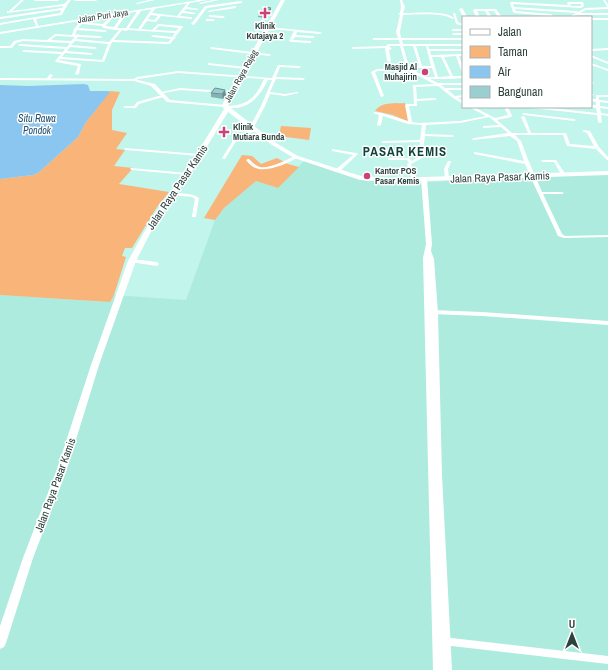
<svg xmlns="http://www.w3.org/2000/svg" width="608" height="670" viewBox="0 0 608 670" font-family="'Archivo Narrow',sans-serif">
<rect width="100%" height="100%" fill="#c2f5eb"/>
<polygon fill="#aeebdf" points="304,161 367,181 429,182 608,174 608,670 0,670 0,295 110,302 114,295 186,300 215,220 224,208 256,181 278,188"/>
<g fill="#f8b479">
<polygon points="110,91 120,92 112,110 112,130 127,133 116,149 125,150 114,166 133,168 119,184 169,192 157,207 132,248 125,248 122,256 126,257 114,295 110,302 0,295 0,179 33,175 38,173 78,137 86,122"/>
<path d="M 405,103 L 409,122 L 393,115 L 375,111 C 382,101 394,104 405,103 Z"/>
<polygon points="281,126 311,128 309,140 279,136"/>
<polygon points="242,155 252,156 261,164 277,158 288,164 299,167 278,188 256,181 224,208 215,220 204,218"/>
</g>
<polygon fill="#8bc6f1" points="84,84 88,85 90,91 108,91 110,92 86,122 78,137 38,173 33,175 0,179 0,85 28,86"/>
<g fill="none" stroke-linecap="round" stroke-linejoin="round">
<g fill="#fff" fill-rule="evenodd">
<path d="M 21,0 L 24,0 L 12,11 L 64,4 L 68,0 L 71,0 C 67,5 65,9 62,15 L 36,19 L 39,28 L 37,28 L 33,19 L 0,25 L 0,23 L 60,13 L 61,10 L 1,19 L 0,19 L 0,17 L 62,8 L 63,6 L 7,13 L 7,11 L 9,11 Z"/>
<polygon points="34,0 59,0 58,1 35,1"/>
<polygon points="74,0 97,0 96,1 75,1"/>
<polygon points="149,0 155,0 137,4 136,3"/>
<polygon points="213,0 219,0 200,4 199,3"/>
<path d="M 400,0 L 402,0 L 405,7 L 403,13 C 415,13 446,10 454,18 L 452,19 C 442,12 416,15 403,15 L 400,32 L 401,38 L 463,38 L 463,40 L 402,40 L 403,44 L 463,44 L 463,46 L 416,46 L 422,66 L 431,66 L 426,46 L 428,46 L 429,49 L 463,49 L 463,51 L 430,51 L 431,55 L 463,54 L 463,56 L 459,56 L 463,66 L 463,71 L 461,70 L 456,56 L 444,57 L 453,76 L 463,76 L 463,78 L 452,79 L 430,79 L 438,83 L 463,83 L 463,85 L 441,85 L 445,88 L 463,88 L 463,90 L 448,90 L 455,96 L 463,95 L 463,97 L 458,98 L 463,101 L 463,104 L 453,98 L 438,86 L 416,87 L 417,99 L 435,98 L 437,99 L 435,100 L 417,101 L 417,106 L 409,106 L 412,122 L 419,123 L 460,121 L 486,116 L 469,107 L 474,107 L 495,118 L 508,115 L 504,107 L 508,107 L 512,116 L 511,117 L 497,120 L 512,133 L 528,133 L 521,117 L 523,116 L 525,117 L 531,133 L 566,133 L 570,144 L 594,146 L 587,133 L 582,131 L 584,130 L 590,131 L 599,147 L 608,157 L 608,160 L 607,160 L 596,149 L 567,146 L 563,135 L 515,135 L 521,141 L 529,162 L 530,163 L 530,164 L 542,192 L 562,192 L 564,193 L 562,194 L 543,194 L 562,234 L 565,236 L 608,235 L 608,237 L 564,238 L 558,236 L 530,176 L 525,164 L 474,154 L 474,152 L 475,152 L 524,161 L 517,141 L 510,136 L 473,140 L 472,139 L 474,138 L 508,133 L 501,127 L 483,128 L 483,126 L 484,126 L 499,125 L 489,117 L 460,123 L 426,125 L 425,134 L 452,135 L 454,136 L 452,137 L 425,136 L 422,158 L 411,164 L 416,180 L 416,181 L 412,181 L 412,180 L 407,164 L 409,163 L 407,160 L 389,160 L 388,159 L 390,158 L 409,158 L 412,161 L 418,157 L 420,142 L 383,143 L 381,142 L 383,141 L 420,140 L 422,125 L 408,124 L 383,116 L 381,125 L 379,126 L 377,125 L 379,115 L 373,113 L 375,112 L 382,113 L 408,121 L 405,105 L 407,104 L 414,104 L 413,85 L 434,84 L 407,70 L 378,71 L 375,72 L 384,96 L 381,97 L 371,72 L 377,69 L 406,68 L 400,46 L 389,46 L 392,49 L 389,50 L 391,61 L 389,62 L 387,61 L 385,48 L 353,49 L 351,48 L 353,47 L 386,46 L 388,44 L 400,44 L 399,40 L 374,40 L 372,39 L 374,38 L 398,38 L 396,32 L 400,15 L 398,14 L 400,13 L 401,7 ZM 403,46 L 413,46 L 419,66 L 409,66 ZM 432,57 L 441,57 L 450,76 L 438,77 ZM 409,68 L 432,68 L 435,77 L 426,77 Z"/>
<path d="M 603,0 L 605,0 L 608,4 L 608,9 L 586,10 L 580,13 L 608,13 L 608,15 L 577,15 L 573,17 L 569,17 L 576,13 L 515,9 L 516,11 L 551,14 L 553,15 L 551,16 L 515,13 L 513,12 L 510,3 L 511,2 L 568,5 L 567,3 L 568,2 L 583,2 L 584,6 L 581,8 L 513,4 L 514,7 L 576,11 L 578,12 L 585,8 L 607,7 ZM 570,4 L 581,4 L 581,6 L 571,6 Z"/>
<polygon points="241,1 242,2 242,3 207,8 194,25 191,24 205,6"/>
<path d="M 188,2 L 190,3 L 187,7 L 199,9 L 197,10 L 186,9 L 184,11 L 196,13 L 194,14 L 182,13 L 180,16 L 191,17 L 192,17 L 192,19 L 161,16 L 156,22 L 147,21 L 141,29 L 152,30 L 158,24 L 182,26 L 183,27 L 175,37 L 176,38 L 174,39 L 170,44 L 112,42 L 104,62 L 60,59 L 59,60 L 81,64 L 79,74 L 77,75 L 75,74 L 78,66 L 56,62 L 55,61 L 61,54 L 24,52 L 22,51 L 24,50 L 63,52 L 65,49 L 20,46 L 18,45 L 20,44 L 67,47 L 70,43 L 23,41 L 16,43 L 12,48 L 0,48 L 0,46 L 10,46 L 14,41 L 23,39 L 47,40 L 55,34 L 72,35 L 74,29 L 80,22 L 103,24 L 107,20 L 107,16 L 109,15 L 111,16 L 111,20 L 106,25 L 106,26 L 114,27 L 124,12 L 125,12 L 127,13 L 117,28 L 126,28 L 138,10 L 139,10 L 141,11 L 129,28 L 138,29 L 153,7 L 156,8 L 152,13 L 177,16 ZM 151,15 L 158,16 L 154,20 L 148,19 ZM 82,24 L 102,26 L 103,28 L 115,30 L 119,30 L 109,42 L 76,39 L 78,37 L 100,38 L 102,37 L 100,36 L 80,35 L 78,34 L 75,35 L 77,30 L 105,32 L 107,31 L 105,30 L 78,28 ZM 159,26 L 179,28 L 176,31 L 155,30 ZM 122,30 L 126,31 L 128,30 L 175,33 L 172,37 L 153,35 L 151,36 L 153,37 L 171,39 L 168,42 L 114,40 ZM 56,36 L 75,37 L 71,41 L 51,40 ZM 75,41 L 108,44 L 102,60 L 62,57 L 65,53 L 91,55 L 93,54 L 91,53 L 67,51 L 70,47 L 95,49 L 97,48 L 95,47 L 71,45 Z"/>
<polygon points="235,6 236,6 236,8 209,12 207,11"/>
<polygon points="461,8 463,9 467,17 463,17 459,9"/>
<polygon points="475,9 496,9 502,17 498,17 494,11 488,11 492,17 488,17 485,11 477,11 480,17 476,17 473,10"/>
<polygon points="453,13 455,13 458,22 463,24 463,26 456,24"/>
<polygon points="210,15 223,16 225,17 223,18 209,17 209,15"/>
<rect x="591" y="18" width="17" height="2"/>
<polygon points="207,19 213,19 215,20 213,21 206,21 206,19"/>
<polygon points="255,25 269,25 271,26 269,27 254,27 254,25"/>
<polygon points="268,27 320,32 322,33 320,34 297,32 296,35 313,36 315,37 313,38 295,37 293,40 311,41 311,43 310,43 291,42 289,41 294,31 267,29 266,28"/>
<rect x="452" y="29" width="11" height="2"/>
<polygon points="454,33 463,33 463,35 453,35 452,34"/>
<polygon points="211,47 269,54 271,55 269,56 212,49 210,48"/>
<polygon points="608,48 608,50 591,51 591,49"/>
<polygon points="591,55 608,62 608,64 591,57"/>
<polygon points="208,63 246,67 248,68 246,69 209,65 208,65"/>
<polygon points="591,63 608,69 608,71 591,65"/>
<path d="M 278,65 L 299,66 L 301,67 L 299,68 L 280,67 L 276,77 L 303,78 L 305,79 L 303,80 L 276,79 L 270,92 L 285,94 L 297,92 L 299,93 L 285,96 L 270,94 L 265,106 L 254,127 L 252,128 L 250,127 L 261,106 L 272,80 L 268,80 C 261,94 252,106 236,108 C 231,108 227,109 223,107 L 225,106 C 247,106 255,99 264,79 L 178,73 L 138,79 L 134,81 L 132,80 L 137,77 L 178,71 L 272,78 Z"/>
<polygon points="50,74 53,75 50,79 48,79 47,78"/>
<polygon points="591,82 593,82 594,83 591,84"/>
<polygon points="180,88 210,90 212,91 210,92 180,90 159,94 157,93"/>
<polygon points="591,94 593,94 594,95 591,96"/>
<polygon points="162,95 163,95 163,97 139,104 136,108 125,108 123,107 125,106 134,106 137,102"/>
<polygon points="596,95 608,95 608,97 599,97 599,100 608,101 608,103 600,102 600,106 608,107 608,109 600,108 601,113 608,114 608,116 601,115 602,122 600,123 598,122 597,115 531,108 529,107 542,107 597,113 596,108 590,107 591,105 596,105 596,102 591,101 591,99 596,99"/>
<polygon points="523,113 574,119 576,120 574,121 524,115 522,114"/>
<polygon points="255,129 258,130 238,138 225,159 223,159 222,158 236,136"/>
<polygon points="125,148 199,154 201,155 199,156 126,150 124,149"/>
<polygon points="332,149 356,153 358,154 339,172 335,172 335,170 353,155 332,151"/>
<path d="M 295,156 L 296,156 L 298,157 C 290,163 269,171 259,169 C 253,168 249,164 246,160 L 248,159 L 249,159 C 252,162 256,166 260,167 C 269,169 286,160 295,156 Z"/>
<polygon points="542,160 556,160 566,175 564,176 562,176 554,162 543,162 541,161"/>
<polygon points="448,161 450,161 451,162 448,169 449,178 447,179 445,178 444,169"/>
<polygon points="131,168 187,173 189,174 187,175 132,170 130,169"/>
<path d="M 171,193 C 180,193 192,193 199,198 L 196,217 L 192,217 L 192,216 L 195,199 L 192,197 L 173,195 L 171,195 Z"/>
<polygon points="132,259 157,262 159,264 157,266 130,262 130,261"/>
<polygon points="431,310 482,312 608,321 608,325 482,316 431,314 428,312"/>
<polygon points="443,637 608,656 608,664 443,645 440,644 439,641 440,638"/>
</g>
<g fill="#fff" fill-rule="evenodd">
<polygon points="199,0 208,0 0,34 0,32"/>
<polygon points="0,78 134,79 155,84 170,100 225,105 227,106 225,107 167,102 151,86 134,81 0,80"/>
<polygon points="424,177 427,179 432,244 431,251 434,259 438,313 442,475 452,670 433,670 423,258 426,244 421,179"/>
</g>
<polygon fill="#fff" fill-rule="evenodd" points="281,0 285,0 228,106 276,143 298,156 361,176 392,178 608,171 608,175 392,182 360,180 294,158 272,145 228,112 194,168 159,216 136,261 99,365 66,472 33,558 6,643 4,647 0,649 0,626 23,558 56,472 91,365 128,261 153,216 188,168 224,109 222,106 223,103"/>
</g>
<g fill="#84b1b4">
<polygon points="271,10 264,18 258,17 258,15"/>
<polygon points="211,93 226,95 223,99 211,97"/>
</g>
<g fill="#6c9092">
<polygon points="271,8 271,10 264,18 264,15"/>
<polygon points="225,90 226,95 223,99 222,94"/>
</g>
<g fill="#9aced1" stroke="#6c9092">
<polygon points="265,7 271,8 264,15 258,15"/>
<polygon points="215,88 225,90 222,94 211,93"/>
</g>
<g fill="#cc4176" stroke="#fff" stroke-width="1.5">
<path d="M263 7h4v4h4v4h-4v4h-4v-4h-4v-4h4z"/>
<circle cx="425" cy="72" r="4"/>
<path d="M222 126h4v4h4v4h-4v4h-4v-4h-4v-4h4z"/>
<circle cx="367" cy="176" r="4"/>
</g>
<g text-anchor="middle" stroke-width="3" stroke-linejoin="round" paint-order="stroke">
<g font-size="9" fill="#2d413d" stroke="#fff">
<text transform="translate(103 16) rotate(-9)" y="3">Jalan Puri Jaya</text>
<text transform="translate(241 76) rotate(-61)" y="3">Jalan Raya Rajeg</text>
</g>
<g font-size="9" font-weight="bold" fill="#2d413d" stroke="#fff" text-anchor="start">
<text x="265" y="29" text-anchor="middle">Klinik<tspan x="265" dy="10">Kutajaya 2</tspan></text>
<text x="417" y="70" text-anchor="end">Masjid Al<tspan x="417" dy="10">Muhajirin</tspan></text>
<text x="233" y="130">Klinik<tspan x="233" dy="10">Mutiara Bunda</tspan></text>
<text x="375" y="174">Kantor POS<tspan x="375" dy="10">Pasar Kemis</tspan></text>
</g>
<g font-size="10" font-style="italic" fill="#204d6a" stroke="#fff">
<text x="37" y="122">Situ Rawa<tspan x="37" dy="12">Pondok</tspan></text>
</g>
<g font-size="11" fill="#2d413d" stroke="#fff">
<text transform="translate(500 177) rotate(-2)" y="4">Jalan Raya Pasar Kamis</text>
<text transform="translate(177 187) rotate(-56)" y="4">Jalan Raya Pasar Kamis</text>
<text transform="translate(55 485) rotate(-70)" y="4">Jalan Raya Pasar Kamis</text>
</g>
<g font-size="13" font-weight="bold" letter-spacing="1" fill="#10423b" stroke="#fff">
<text x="405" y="156">PASAR KEMIS</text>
</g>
</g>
<rect x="462" y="16" width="130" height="92" fill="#ffffff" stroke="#abb3b1"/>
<rect x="470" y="29" width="20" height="6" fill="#ffffff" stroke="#abb3b1"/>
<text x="498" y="36" font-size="12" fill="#2d413d">Jalan</text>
<rect x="470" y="46" width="20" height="12" fill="#f8b479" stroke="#abb3b1"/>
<text x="498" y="56" font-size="12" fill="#2d413d">Taman</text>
<rect x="470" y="66" width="20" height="12" fill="#8bc6f1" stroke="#abb3b1"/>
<text x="498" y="76" font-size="12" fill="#2d413d">Air</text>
<rect x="470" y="86" width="20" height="12" fill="#9aced1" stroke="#abb3b1"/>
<text x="498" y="96" font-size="12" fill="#2d413d">Bangunan</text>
<g transform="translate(572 634)" stroke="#ffffff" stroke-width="3" paint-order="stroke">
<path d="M0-3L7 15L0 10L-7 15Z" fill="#2d413d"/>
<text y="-6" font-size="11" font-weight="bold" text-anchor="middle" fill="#2d413d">U</text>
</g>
</svg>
